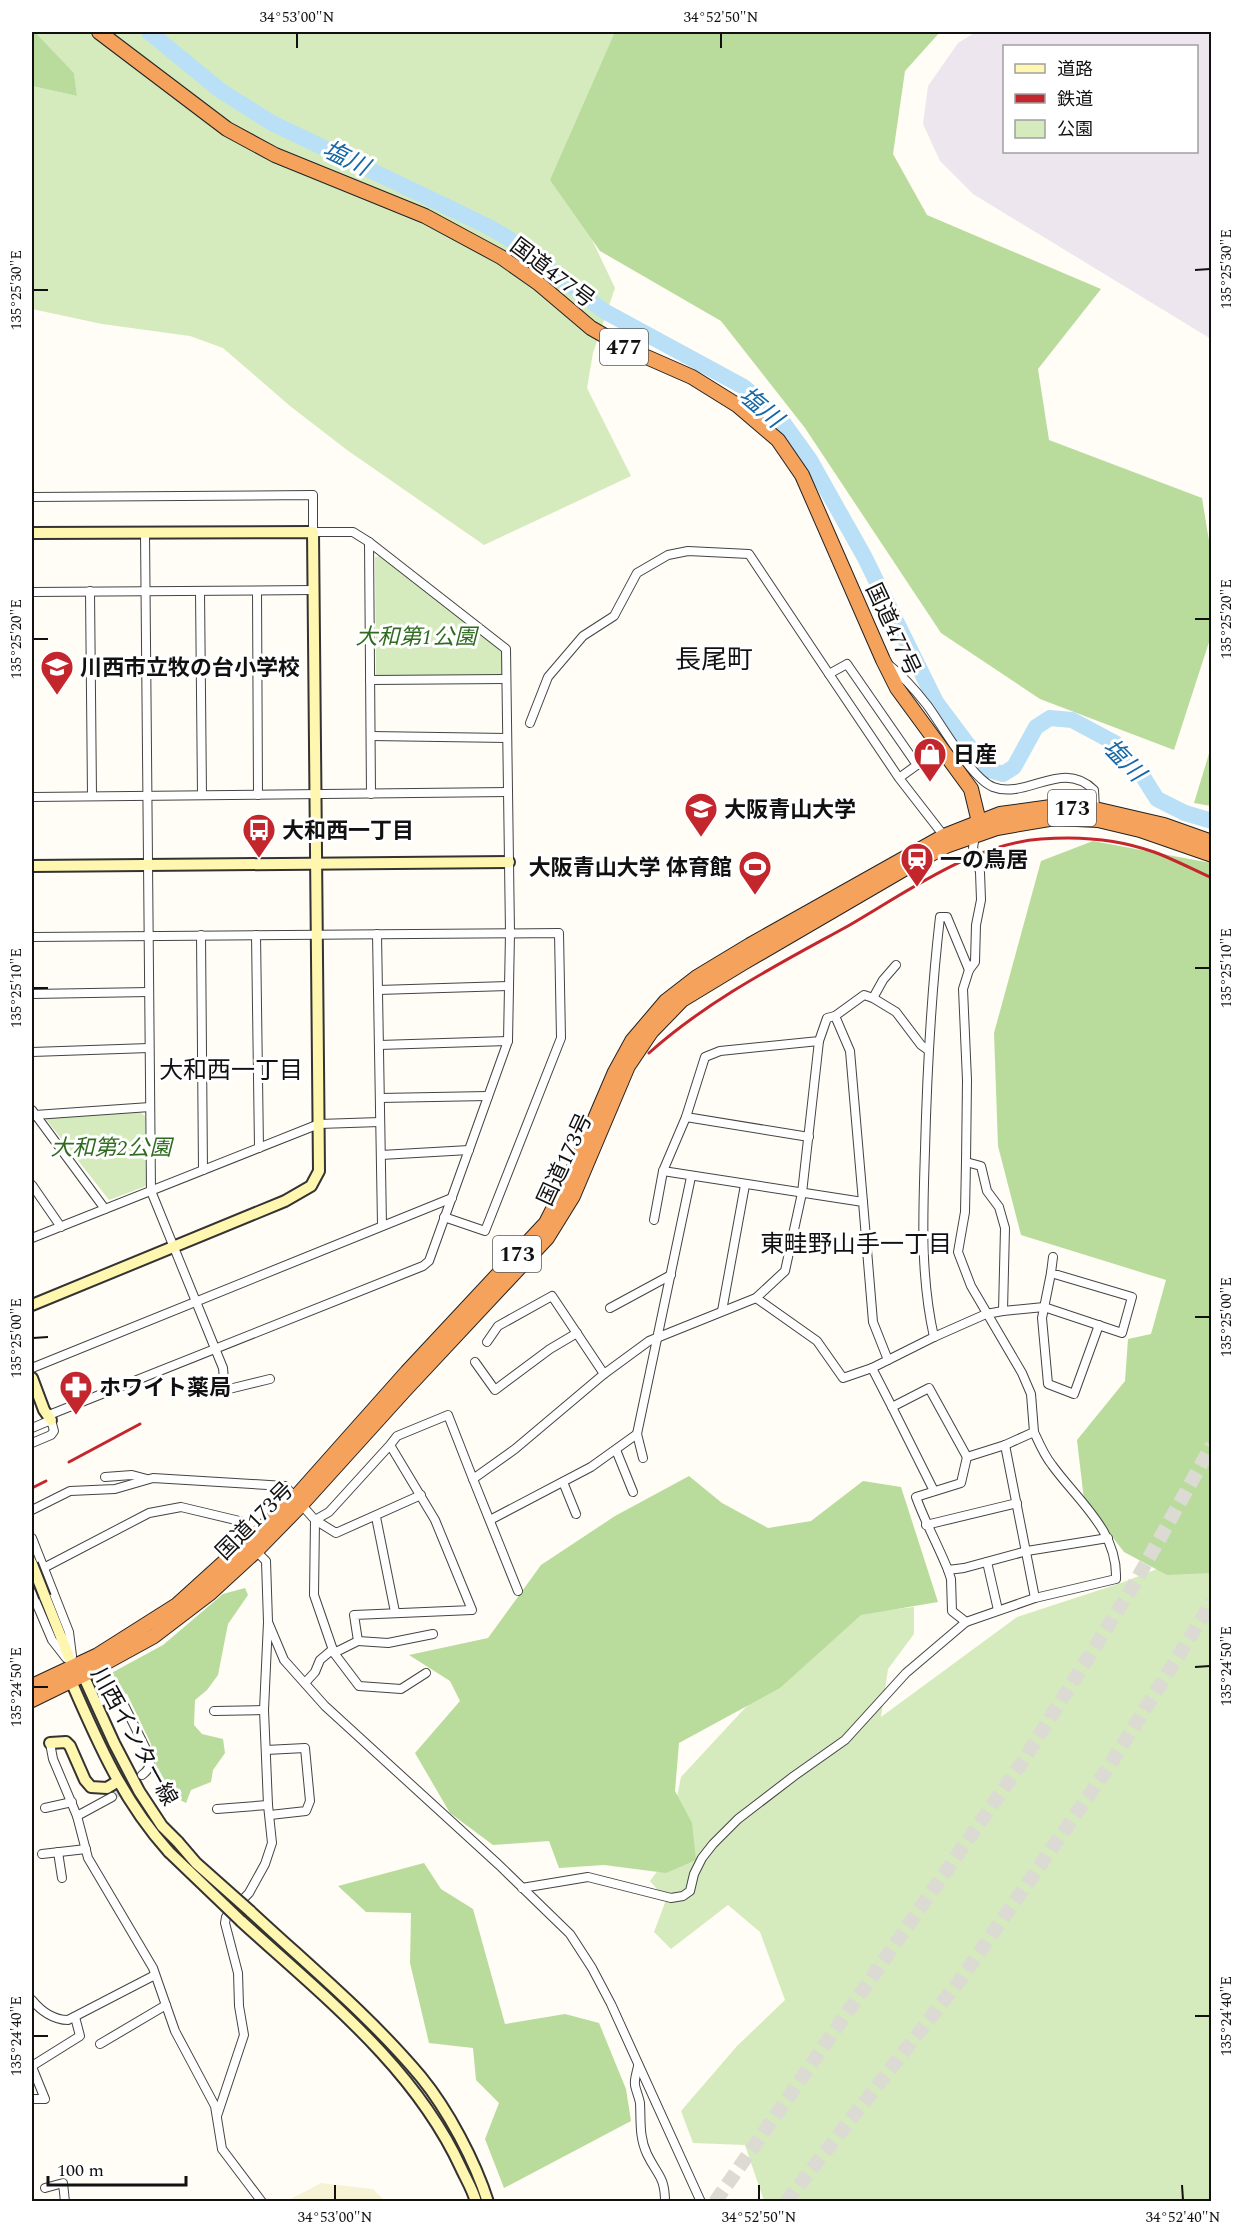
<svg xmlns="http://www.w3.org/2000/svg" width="1243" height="2233" viewBox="0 0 1243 2233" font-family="Spectral,'Noto Sans JP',serif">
<rect width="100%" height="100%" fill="#fffdf5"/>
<path fill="#eee6ef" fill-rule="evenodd" d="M 976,32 L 1211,32 L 1211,339 L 973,194 L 940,161 L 923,124 L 928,86 L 958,43 ZM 1004,46 L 1196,46 L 1196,152 L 1004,152 Z"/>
<polygon fill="#f6f3d4" points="321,2183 373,2189 385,2201 287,2201"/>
<g fill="#d5ebbd">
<polygon points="35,32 617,32 575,204 615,288 593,353 587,388 631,476 484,545 347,450 290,406 223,348 190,336 102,324 32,309 32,86 77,96 74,73"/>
<polygon points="380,556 504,652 504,677 376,678 375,557"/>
<polygon points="46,1113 141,1113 145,1116 146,1186 109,1200 45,1118"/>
<polygon points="1193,1555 1212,1566 1211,2201 764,2201 745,2145 693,2143 681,2111 737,2046 785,2000 760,1932 728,1905 671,1949 654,1932 666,1900 650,1881 664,1862 681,1777 745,1708 857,1613 914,1607 914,1634 888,1669 881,1717 1017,1617 1121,1583"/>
</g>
<g fill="#b9dc9c">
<polygon points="32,32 35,32 74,73 77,96 32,86"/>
<polygon points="615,32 940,32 905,71 893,154 927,215 1101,289 1038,369 1049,440 1202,498 1211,553 1211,636 1174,750 1040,699 941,633 805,428 721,321 600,251 550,180"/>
<polygon points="1211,747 1211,806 1194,803"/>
<polygon points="1093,841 1211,863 1211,1573 1167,1575 1124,1552 1084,1500 1077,1440 1125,1381 1128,1339 1151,1334 1166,1280 1021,1235 998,1146 994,1033 1041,861"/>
<polygon points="689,1476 722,1503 768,1528 811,1521 863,1481 901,1487 938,1602 861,1615 780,1688 679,1743 675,1791 692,1823 696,1860 666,1873 604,1865 559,1868 549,1841 493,1845 450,1813 415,1753 460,1701 450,1681 409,1655 488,1638 541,1565 615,1516"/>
<polygon points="245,1588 248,1595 228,1624 218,1675 207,1690 195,1700 194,1725 202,1734 223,1739 225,1753 213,1770 211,1782 191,1790 186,1803 169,1794 157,1784 151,1744 127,1694 111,1691 104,1677 163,1645 223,1594"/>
<polygon points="424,1863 441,1889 473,1909 505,2024 565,2014 599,2023 626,2089 631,2121 504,2188 485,2139 499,2103 476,2080 473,2048 429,2043 410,1963 411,1913 366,1912 338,1886"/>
</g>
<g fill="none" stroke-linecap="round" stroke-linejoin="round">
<polyline stroke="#b9e0f7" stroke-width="16" points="149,32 221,91 272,123 487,226 508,238 604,311 744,387 779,417 810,460 864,556 936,702 986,769 1003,774 1014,767 1036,727 1050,718 1072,720 1115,743 1140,772 1157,799 1185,813 1212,821"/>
<polyline stroke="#dbdad3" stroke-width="8" stroke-dasharray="8 4" stroke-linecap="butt" points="112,1797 136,1779"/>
<g stroke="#dbdad3" stroke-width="14" stroke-dasharray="14 7" stroke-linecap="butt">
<polyline points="715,2202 1023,1761 1132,1588 1212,1445"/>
<polyline points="786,2202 960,1980 1110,1765 1212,1602"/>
</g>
<g stroke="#444" stroke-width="10">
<g id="street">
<polyline points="32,497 313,495 313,532 353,532 369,542 506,649 510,933 508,1041 429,1261 423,1266 49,1415"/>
<polyline points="145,533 151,1191 223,1368 225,1390 270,1379"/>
<polyline points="369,542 371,794"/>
<polyline points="90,591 92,796"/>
<polyline points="200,591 202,795"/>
<polyline points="257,591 258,795"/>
<polyline points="32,592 314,590"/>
<path d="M 889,665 C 903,676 916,691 927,705 C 942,725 971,778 993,787 C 1027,800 1062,758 1094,790 L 1095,809"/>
<polyline points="370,680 506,679"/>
<polyline points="530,723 548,677 583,636 614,616 637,573 668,555 688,551 749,554 829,674"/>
<polyline points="371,736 507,738"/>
<polyline points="917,765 943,749"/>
<polyline points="899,778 917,765 847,664 829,674 899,778 944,836"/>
<polyline points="32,797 508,792"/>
<path d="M 975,835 L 973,848 L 980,872 L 981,900 L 976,925 L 975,962 L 969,970 L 963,989 L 967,1080 L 966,1162 L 965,1212 L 958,1252 L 971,1286 L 1022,1373 L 1031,1394 L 1034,1432 L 1005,1445 L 967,1457 L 961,1483 L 916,1497 C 925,1522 938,1545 948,1570 L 964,1568 L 1027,1551 L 1108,1538"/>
<polyline points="377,934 382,1225"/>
<polyline points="201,935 203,1170"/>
<polyline points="256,935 259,1148"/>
<polyline points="32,937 559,933 561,1038 485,1231 444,1217"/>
<polyline points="378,990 508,986"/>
<polyline points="32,994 149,992"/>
<polyline points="873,998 896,1012 921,1045 928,1050"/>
<polyline points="835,1016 850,1051 863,1202"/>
<polyline points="379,1045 508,1041"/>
<polyline points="32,1052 149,1048"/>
<polyline points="380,1098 488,1096"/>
<polyline points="32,1110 105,1209"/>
<polyline points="32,1117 35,1115 150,1107"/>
<polyline points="686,1117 809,1137"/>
<polyline points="381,1155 469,1150"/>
<polyline points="966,1162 981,1166 987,1191 999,1207 1005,1228 1003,1311"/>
<polyline points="32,1185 61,1227"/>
<polyline points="654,1220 663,1171"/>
<polyline points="32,1238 319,1124 380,1122"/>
<polyline points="1051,1273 1042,1318 1048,1384 1074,1394 1099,1325"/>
<polyline points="756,1298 817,1341 843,1378 872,1368"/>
<polyline points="610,1308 671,1275"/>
<polyline points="722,1311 745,1185"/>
<path d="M 934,1337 C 920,1275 923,1213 925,1150 C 927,1072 931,995 940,917 L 947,917 L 969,970"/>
<polyline points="487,1342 498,1326 552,1296 604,1374"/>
<polyline points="888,1360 873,1322 863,1202 663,1171 686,1117 705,1057 720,1051 819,1041 827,1018 835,1016 864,995 873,998 883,980 896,965"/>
<polyline points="475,1362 495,1390 550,1349 577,1333"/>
<polyline points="32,1368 452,1198"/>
<polyline points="892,1407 872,1368 934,1337 986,1314 1003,1311 1044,1307 1122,1333 1132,1297 1051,1273 1053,1257"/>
<polyline points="32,1428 51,1420 54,1431 51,1435 32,1443"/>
<polyline points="390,1445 329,1512 315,1520 314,1595 334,1653 358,1641 354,1615 472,1610 435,1520 390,1445 397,1436 448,1415 473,1479 515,1449 604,1374 649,1341 756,1298 785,1271 802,1193 819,1041"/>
<polyline points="1005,1445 1035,1598"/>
<polyline points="616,1450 633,1492"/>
<polyline points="643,1458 637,1434 691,1177"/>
<polyline points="105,1477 132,1475 147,1479"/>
<polyline points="473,1479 518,1591"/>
<polyline points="563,1482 576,1514"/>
<polyline points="934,1491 892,1407 929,1388 967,1457"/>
<polyline points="32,1510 70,1491 115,1489 153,1478 285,1486 315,1520 336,1533 421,1495"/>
<polyline points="376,1517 395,1612"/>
<polyline points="490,1520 591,1467 637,1434"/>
<polyline points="926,1525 1017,1503"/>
<polyline points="32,1538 69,1632 72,1656"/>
<polyline points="987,1562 998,1610"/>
<path d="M 948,1570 L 951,1579 L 952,1611 L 966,1622 L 1035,1598 L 1116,1579 C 1118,1531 1078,1501 1052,1465 C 1044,1455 1039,1443 1034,1432"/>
<polyline points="32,1574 149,1513 181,1507 248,1523 260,1530"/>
<polyline points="32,1593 52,1640 66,1658"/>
<polyline points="268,1622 284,1660 325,1706 499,1865 570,1934 592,1968 611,2004 701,2202"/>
<polyline points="358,1641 388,1643 433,1634"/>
<polyline points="334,1653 359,1686 401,1689 426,1673"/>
<polyline points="305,1683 315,1672 320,1660 333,1649"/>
<path d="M 96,1704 C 106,1699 114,1694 123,1703 L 149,1755 C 151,1764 150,1769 142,1775"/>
<polyline points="214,1711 264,1710"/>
<polyline points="50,1743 53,1759 77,1816 88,1858 153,1968 175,2031 215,2106 222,2149 262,2202"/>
<polyline points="266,1750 305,1748 310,1801 306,1811 270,1815"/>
<polyline points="45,1808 72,1802"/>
<polyline points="217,1809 268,1805"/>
<polyline points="77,1816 112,1797"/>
<polyline points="58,1852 62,1878"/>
<polyline points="42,1854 86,1849"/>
<polyline points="522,1888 588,1877 671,1898 683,1896 690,1891 694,1874 702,1858 713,1844 738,1819 794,1776 845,1740 906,1673 966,1622"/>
<path d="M 32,2000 C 41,2011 54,2020 68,2020 L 155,1975"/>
<polyline points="100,2044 166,2005"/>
<polyline points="32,2066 80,2036 75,2017"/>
<path d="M 638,2066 C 637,2072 634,2079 635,2085 C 636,2091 639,2097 640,2103 C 641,2121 639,2137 647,2154 C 657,2175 665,2176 665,2202"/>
<polyline points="32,2067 45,2099 32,2099"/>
<polyline points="217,2116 244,2035 239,2006 238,1973 225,1923 226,1917 249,1893 265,1864 272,1843 268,1805 264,1710 268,1622 266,1561 255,1550"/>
<polyline points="45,2188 63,2183 65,2202"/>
</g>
</g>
<g stroke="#333" stroke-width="14">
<g id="secondary">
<polyline points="32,533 313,532 319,1171 311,1186 285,1201 32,1305"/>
<polyline points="32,866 509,862"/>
<polyline points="32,1378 44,1410 51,1420"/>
<polyline points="45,1597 73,1667 83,1675 114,1743 139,1791 162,1826 178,1842"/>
<path d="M 72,1676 L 71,1681 C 98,1743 123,1801 169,1852"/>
<polyline points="50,1743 66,1742 70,1746 85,1780 91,1787 107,1788 118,1781"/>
<path d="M 250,1911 C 308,1965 370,2016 421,2077 C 448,2110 475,2161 488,2202"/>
<path d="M 241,1921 C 322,1995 414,2066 461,2168 C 466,2179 473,2190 476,2202"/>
</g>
</g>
<g stroke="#222" stroke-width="16">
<g id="highway">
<polyline points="99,32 227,129 275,155 425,216 501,257 538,283 591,328 626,348 692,377 737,405 778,440 802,475 883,660 897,688 971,789 979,822 977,829"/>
<polyline points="32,1686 98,1655 177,1605 295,1498 407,1372 546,1223 573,1170 615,1072 632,1041 666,1001 697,977 750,945 944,836 1000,814 1051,807 1095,809 1164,825 1212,842"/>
<polyline points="32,1700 83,1675 154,1636 209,1594 256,1551 300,1506 404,1391 547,1238 573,1196 628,1066 651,1032 682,1000 743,963 911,865 946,846 997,828 1055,818 1098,820 1140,830 1212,855"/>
</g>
</g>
<use href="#street" stroke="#fff" stroke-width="8"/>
<use href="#secondary" stroke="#fff6b0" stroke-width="10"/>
<use href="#highway" stroke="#f5a25d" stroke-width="14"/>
<g stroke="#c4262e" stroke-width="3">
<path d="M 649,1053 C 708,1000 779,964 848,926 C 907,892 972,844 1041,839 C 1078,836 1118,839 1154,852 C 1173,859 1192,869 1212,878"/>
<polyline points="69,1462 140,1424"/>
<polyline points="32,1488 46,1481"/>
</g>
<g stroke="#333" stroke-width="14" stroke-linecap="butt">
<g id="secondary-bridge">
<polyline points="32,1564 45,1597"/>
<polyline points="178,1842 196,1863 250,1911"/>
<polyline points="169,1852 241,1921"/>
</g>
</g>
<use href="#secondary-bridge" stroke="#fff6b0" stroke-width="10"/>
</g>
<path fill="none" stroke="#111" stroke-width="2" d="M 297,33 L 297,48M 721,33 L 721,48M 1195,270 L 1210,269M 33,290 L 48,290M 1195,619 L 1210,619M 33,639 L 48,639M 1195,968 L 1210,968M 33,988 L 48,988M 1195,1317 L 1210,1317M 33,1338 L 48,1337M 1195,1667 L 1210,1666M 33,1687 L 48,1687M 1195,2016 L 1210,2016M 33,2036 L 48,2036M 335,2185 L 335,2200M 759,2185 L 759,2200M 1182,2185 L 1183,2200"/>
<defs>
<g id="school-pin" transform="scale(1.725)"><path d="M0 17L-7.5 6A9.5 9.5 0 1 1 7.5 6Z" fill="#c4262e" stroke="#fff"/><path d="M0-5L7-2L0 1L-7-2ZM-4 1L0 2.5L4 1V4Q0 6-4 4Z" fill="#fff"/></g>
<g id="shop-pin" transform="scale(1.725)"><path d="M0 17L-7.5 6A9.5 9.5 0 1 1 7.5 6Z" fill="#c4262e" stroke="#fff"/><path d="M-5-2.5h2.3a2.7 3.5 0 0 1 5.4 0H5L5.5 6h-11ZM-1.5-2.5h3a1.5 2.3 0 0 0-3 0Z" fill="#fff"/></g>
<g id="university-pin" transform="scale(1.725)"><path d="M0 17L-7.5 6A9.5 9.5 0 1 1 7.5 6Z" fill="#c4262e" stroke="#fff"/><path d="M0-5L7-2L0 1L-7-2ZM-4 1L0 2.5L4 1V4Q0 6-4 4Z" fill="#fff"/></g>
<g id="bus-pin" transform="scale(1.725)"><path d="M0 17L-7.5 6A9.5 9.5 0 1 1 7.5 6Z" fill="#c4262e" stroke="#fff"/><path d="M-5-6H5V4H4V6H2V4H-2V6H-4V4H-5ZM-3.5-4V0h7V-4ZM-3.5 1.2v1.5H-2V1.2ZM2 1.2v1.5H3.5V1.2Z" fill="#fff"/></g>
<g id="station-pin" transform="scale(1.725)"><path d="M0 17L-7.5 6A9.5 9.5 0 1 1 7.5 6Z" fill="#c4262e" stroke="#fff"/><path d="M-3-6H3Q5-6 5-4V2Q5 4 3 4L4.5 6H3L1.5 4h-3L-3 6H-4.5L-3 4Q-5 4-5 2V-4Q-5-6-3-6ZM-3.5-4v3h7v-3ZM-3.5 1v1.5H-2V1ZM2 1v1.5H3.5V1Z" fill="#fff"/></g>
<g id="stadium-pin" transform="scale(1.725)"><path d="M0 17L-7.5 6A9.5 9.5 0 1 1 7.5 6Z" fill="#c4262e" stroke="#fff"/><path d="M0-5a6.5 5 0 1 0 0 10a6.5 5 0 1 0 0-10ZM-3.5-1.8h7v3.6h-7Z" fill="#fff"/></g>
<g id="pharmacy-pin" transform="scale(1.725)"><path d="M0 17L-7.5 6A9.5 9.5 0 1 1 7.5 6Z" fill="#c4262e" stroke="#fff"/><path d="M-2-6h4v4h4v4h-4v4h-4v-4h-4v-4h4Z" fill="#fff"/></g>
</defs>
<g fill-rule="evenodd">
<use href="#school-pin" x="57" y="667"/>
<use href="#shop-pin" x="930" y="754"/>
<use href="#university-pin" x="701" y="809"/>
<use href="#bus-pin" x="259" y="830"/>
<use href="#station-pin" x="917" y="859"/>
<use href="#stadium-pin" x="755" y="867"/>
<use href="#pharmacy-pin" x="76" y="1387"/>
</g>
<g text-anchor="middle" stroke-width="6" stroke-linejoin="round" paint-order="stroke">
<g fill="#fff" stroke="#585858" stroke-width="1.5">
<rect x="600" y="329" width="48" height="36" rx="4.5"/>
<rect x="1048" y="790" width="48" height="36" rx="4.5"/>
<rect x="493" y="1236" width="48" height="36" rx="4.5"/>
</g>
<g font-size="21" font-weight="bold" fill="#111">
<text x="624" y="354">477</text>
<text x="1072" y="815">173</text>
<text x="517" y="1261">173</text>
</g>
<g font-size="22" fill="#111" stroke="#fff">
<text transform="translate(553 272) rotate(37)" y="8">国道477号</text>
<text transform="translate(894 629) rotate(65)" y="8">国道477号</text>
<text transform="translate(564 1159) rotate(-65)" y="8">国道173号</text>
<text transform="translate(254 1520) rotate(-45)" y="8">国道173号</text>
<text transform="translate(135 1736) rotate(61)" y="8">川西インター線</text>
</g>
<g font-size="22" font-style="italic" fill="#2f6b1f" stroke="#fff">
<text x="416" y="644">大和第1公園</text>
<text x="111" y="1155">大和第2公園</text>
</g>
<g font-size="22" font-weight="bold" fill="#111" stroke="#fff" text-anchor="start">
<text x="80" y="675">川西市立牧の台小学校</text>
<text x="953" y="762">日産</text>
<text x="724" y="817">大阪青山大学</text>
<text x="282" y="838">大和西一丁目</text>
<text x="940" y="867">一の鳥居</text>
<text x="732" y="875" text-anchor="end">大阪青山大学 体育館</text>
<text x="99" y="1395">ホワイト薬局</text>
</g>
<g font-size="24" font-style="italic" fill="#1768a6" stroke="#fff">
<text transform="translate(346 158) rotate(26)" y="8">塩川</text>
<text transform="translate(761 407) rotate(40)" y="8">塩川</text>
<text transform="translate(1124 760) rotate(46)" y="8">塩川</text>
</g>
<g font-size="24" fill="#111" stroke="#fff">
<text x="231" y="1078">大和西一丁目</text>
<text x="856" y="1252">東畦野山手一丁目</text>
</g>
<g font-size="26" fill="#111" stroke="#fff">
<text x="714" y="668">長尾町</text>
</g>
</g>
<rect width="1243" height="2233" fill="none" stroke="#ffffff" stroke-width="66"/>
<rect x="1003" y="45" width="195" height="108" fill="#ffffff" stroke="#a0a0a0" stroke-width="1.5"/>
<rect x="1015" y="64" width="30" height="9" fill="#fff6b0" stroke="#a0a0a0" stroke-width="1.5"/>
<text x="1057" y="75" font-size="18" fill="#111111">道路</text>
<rect x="1015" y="94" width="30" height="9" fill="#c4262e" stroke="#a0a0a0" stroke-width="1.5"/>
<text x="1057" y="105" font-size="18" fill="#111111">鉄道</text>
<rect x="1015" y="120" width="30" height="18" fill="#d5ebbd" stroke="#a0a0a0" stroke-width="1.5"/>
<text x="1057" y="135" font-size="18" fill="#111111">公園</text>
<path d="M48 2176v9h138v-9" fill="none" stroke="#111111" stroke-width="3"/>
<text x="57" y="2176" font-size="18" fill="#111111" stroke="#ffffff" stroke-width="4.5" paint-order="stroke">100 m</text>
<rect x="33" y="33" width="1177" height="2167" fill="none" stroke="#111" stroke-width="2"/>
<g font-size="15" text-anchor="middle" fill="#111">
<text x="297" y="22">34°53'00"N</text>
<text x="721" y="22">34°52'50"N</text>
<text transform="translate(1226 269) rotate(-90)" y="5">135°25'30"E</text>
<text transform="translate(16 290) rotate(-90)" y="5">135°25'30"E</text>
<text transform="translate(1226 619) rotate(-90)" y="5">135°25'20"E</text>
<text transform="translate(16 639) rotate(-90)" y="5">135°25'20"E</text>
<text transform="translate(1226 968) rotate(-90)" y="5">135°25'10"E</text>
<text transform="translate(16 988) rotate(-90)" y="5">135°25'10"E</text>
<text transform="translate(1226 1317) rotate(-90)" y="5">135°25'00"E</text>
<text transform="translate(16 1338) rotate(-90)" y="5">135°25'00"E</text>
<text transform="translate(1226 1666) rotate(-90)" y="5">135°24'50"E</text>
<text transform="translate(16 1687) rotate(-90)" y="5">135°24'50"E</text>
<text transform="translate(1226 2016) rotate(-90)" y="5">135°24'40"E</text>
<text transform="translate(16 2036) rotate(-90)" y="5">135°24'40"E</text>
<text x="335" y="2222">34°53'00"N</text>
<text x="759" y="2222">34°52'50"N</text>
<text x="1183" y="2222">34°52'40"N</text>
</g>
</svg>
